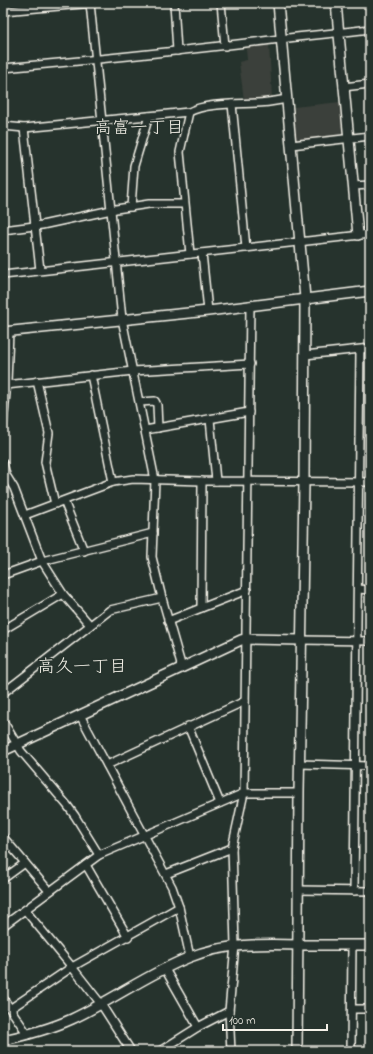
<svg xmlns="http://www.w3.org/2000/svg" width="373" height="1054" viewBox="0 0 373 1054" font-family="'Indie Flower','Klee One',sans-serif">
<rect width="100%" height="100%" fill="#26332d"/>
<filter id="ink" filterUnits="userSpaceOnUse"><feTurbulence type="fractalNoise" baseFrequency=".025" numOctaves="2"/><feDisplacementMap in="SourceGraphic" scale="8" xChannelSelector="R" yChannelSelector="G"/><feConvolveMatrix kernelMatrix="1 2 1 2 8 2 1 2 1" color-interpolation-filters="sRGB"/></filter>
<g filter="url(#ink)">
<g fill="#3b413a">
<polygon points="269,44 272,98 244,100 239,62 247,60 246,48"/>
<polygon points="340,102 343,134 296,140 294,107"/>
</g>
<g fill="none" stroke-linecap="round" stroke-linejoin="round">
<g stroke="#f4f1e8" stroke-width="10">
<g id="street">
<polyline points="90,3 122,319 155,480 152,557 162,598 182,668"/>
<polyline points="174,3 177,51"/>
<polyline points="221,3 225,46"/>
<polyline points="3,11 94,3"/>
<path d="M 3,68 C 96,60 188,50 280,39 C 310,35 340,33 370,29"/>
<polyline points="343,87 370,84"/>
<polyline points="232,104 246,248"/>
<polyline points="189,112 180,152 190,254"/>
<path d="M 3,126 L 24,128 L 189,112 C 205,103 237,104 256,103 C 266,103 276,101 287,99"/>
<polyline points="24,128 40,270"/>
<polyline points="291,145 370,136"/>
<polyline points="353,186 370,185"/>
<polyline points="131,207 134,166 149,116"/>
<polyline points="3,230 42,225 116,209 149,204 184,204"/>
<polyline points="202,253 208,311"/>
<polyline points="3,275 370,234"/>
<polyline points="305,355 370,348"/>
<polyline points="91,375 113,482"/>
<polyline points="37,381 49,433 45,462 55,504"/>
<polyline points="6,385 133,371 250,364"/>
<polyline points="140,402 155,401 157,405 158,428"/>
<polyline points="210,419 216,481"/>
<polyline points="3,425 7,382 9,332"/>
<polyline points="145,430 249,412"/>
<polyline points="3,463 6,475 14,488 42,561 63,594 90,625"/>
<polyline points="64,501 84,551"/>
<polyline points="25,515 113,482 133,479 202,481 370,482"/>
<polyline points="3,575 42,561 153,533"/>
<polyline points="358,589 370,590"/>
<polyline points="201,608 202,481"/>
<polyline points="168,621 247,590"/>
<polyline points="3,630 63,594"/>
<polyline points="301,640 370,641"/>
<polyline points="3,693 110,610 162,598"/>
<polyline points="80,715 172,887 179,907 190,957"/>
<polyline points="3,721 21,751 67,805 75,816 99,855"/>
<polyline points="188,726 220,803"/>
<polyline points="300,764 370,766"/>
<polyline points="107,765 245,701"/>
<polyline points="3,837 49,891"/>
<polyline points="86,865 128,937"/>
<polyline points="166,874 232,848"/>
<polyline points="3,879 25,863"/>
<polyline points="298,890 370,891"/>
<polyline points="354,891 360,350"/>
<polyline points="25,910 72,967 101,1004 131,1051"/>
<polyline points="3,926 99,855 244,793 299,793"/>
<polyline points="165,969 198,1027"/>
<polyline points="3,998 28,1035"/>
<polyline points="10,1009 72,967 179,907"/>
<polyline points="352,1009 370,1009"/>
<polyline points="160,1051 198,1027 229,1011"/>
<polyline points="231,1051 229,1011 235,945 232,848 244,793 250,305"/>
<polyline points="351,1051 352,945"/>
</g>
</g>
<g stroke="#f4f1e8" stroke-width="12">
<g id="secondary">
<polyline points="278,3 305,298 304,482 299,793 297,1051"/>
<polyline points="336,3 358,235"/>
<polyline points="3,332 208,311 370,291"/>
<polyline points="3,751 241,640 246,639 301,640"/>
<path d="M 3,1040 C 27,1035 50,1029 72,1019 C 113,1000 149,973 190,957 C 225,943 263,944 300,945 C 324,945 347,945 370,945"/>
</g>
</g>
<use href="#street" stroke="#26332d" stroke-width="7"/>
<use href="#secondary" stroke="#26332d" stroke-width="9"/>
</g>
</g>
<g text-anchor="middle" stroke-width="3" stroke-linejoin="round" paint-order="stroke">
<g font-size="18" fill="#f4f1e8" stroke="#26332d">
<text x="139" y="133">高富一丁目</text>
<text x="82" y="672">高久一丁目</text>
</g>
</g>
<rect width="373" height="1054" fill="none" stroke="#26332d" stroke-width="16"/>
<rect x="8" y="8" width="357" height="1038" fill="none" stroke="#f4f1e8" stroke-width="1.5" filter="url(#ink)"/>
<path d="M223 1024v6h104v-6" fill="none" stroke="#f4f1e8" stroke-width="2"/>
<text x="229" y="1024" font-size="12" fill="#f4f1e8" stroke="#26332d" stroke-width="3" paint-order="stroke">100 m</text>
</svg>
